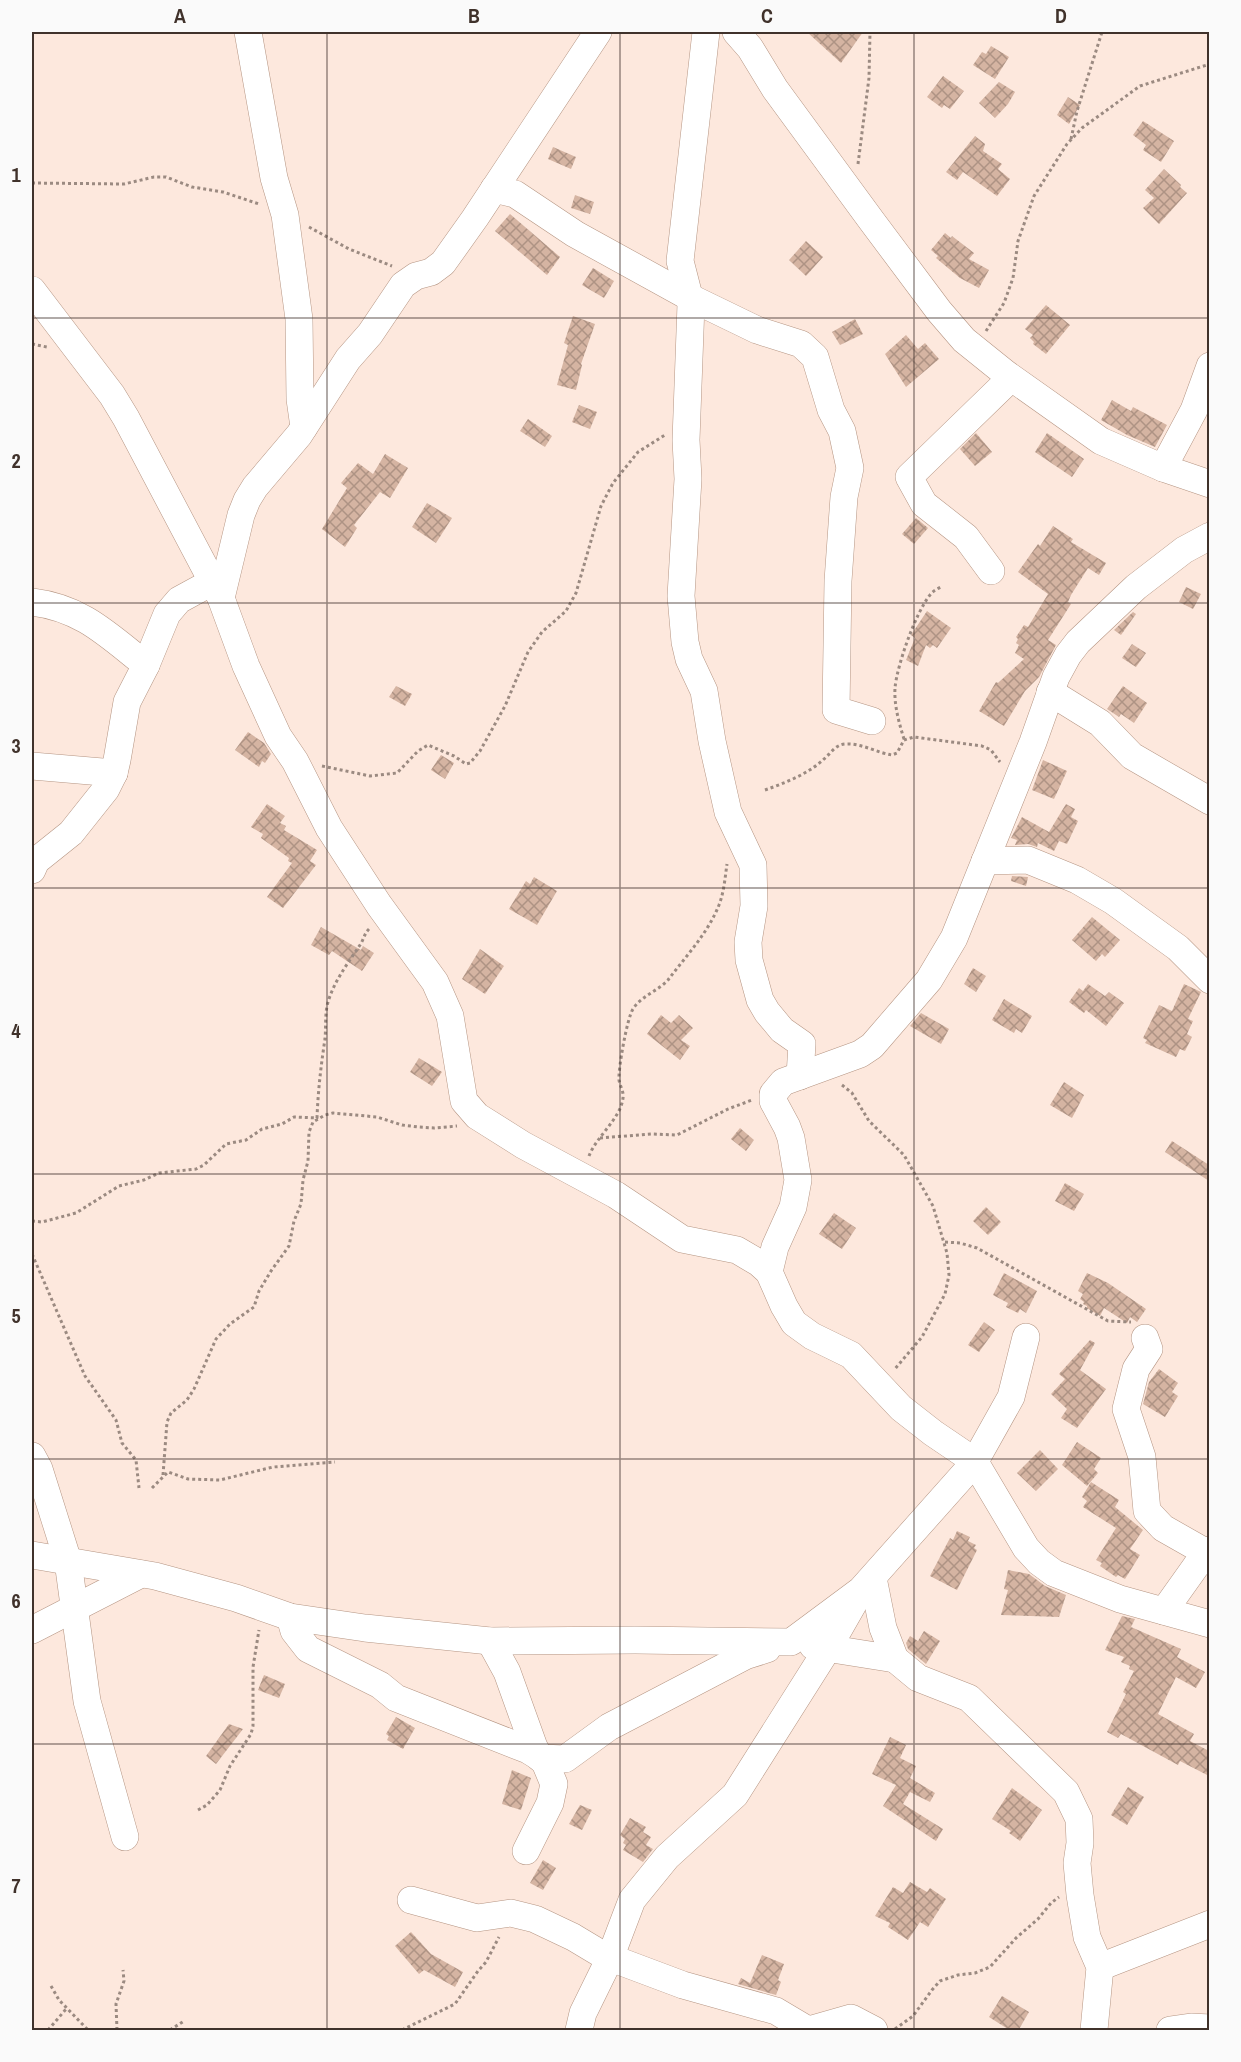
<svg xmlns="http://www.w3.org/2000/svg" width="1241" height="2062" viewBox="0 0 1241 2062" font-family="'Archivo Narrow',sans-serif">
<defs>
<pattern id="building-cross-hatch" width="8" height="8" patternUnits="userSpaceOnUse" patternTransform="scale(1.5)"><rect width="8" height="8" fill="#d5b4a2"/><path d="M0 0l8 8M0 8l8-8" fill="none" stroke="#ae9384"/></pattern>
</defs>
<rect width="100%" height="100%" fill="#fde8dd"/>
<g fill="url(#building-cross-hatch)">
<polygon points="807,32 863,32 841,63"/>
<polygon points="991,46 1009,57 995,79 973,65 982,52 986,54"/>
<polygon points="943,76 964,91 950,109 944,105 942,108 927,97"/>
<polygon points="999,82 1015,92 1008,104 995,118 979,103"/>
<polygon points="1068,97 1080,105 1069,124 1057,115"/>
<polygon points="1143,121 1174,141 1161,162 1143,150 1146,145 1133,135"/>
<polygon points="975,136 985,144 983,151 1002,164 998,169 1010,179 997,196 963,172 957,180 946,172"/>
<polygon points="553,147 576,157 571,169 548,159"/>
<polygon points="1164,169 1181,185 1180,187 1187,193 1159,224 1143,208 1154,198 1145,190"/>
<polygon points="575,195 594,202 590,214 571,208"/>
<polygon points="510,214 560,257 547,275 495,231"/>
<polygon points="945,233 951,238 952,236 974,253 969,259 989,270 979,288 960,278 936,258 938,256 931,250"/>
<polygon points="806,241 823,257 806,276 789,260"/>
<polygon points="593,268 614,281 604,298 582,285"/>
<polygon points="1046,305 1070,325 1046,354 1033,344 1034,342 1030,338 1033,335 1025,329"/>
<polygon points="573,316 595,324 581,364 582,365 576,390 557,385 568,345 564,343"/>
<polygon points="855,319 863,334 840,345 832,332"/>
<polygon points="906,335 918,349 925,343 939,359 906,387 885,354"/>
<polygon points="1112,400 1131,411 1133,407 1167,425 1155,447 1127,435 1101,420"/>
<polygon points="579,405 597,412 590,429 572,422"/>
<polygon points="528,419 552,436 545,447 520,431"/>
<polygon points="976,433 992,452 975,466 960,449"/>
<polygon points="1047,433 1084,459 1072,477 1035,452"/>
<polygon points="385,454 408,468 390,498 380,492 354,525 357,528 345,547 322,529 347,488 341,483 358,463 373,474"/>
<polygon points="427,503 452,518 436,543 412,527"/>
<polygon points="916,518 928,528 914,544 902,534"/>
<polygon points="1053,526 1073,539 1071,542 1106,563 1099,575 1088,568 1071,595 1068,602 1071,604 1048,640 1056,645 1039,677 1025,691 1004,726 979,711 996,682 998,683 1024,659 1015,653 1019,645 1016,643 1018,639 1016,637 1024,625 1028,627 1048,594 1018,572 1038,544 1040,546"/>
<polygon points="1186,587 1201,594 1193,609 1179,602"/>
<polygon points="927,611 951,628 937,648 933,645 930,648 926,645 918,666 906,660 915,638 911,635"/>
<polygon points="1133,612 1136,614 1121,635 1114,630"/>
<polygon points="1132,644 1146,653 1136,667 1122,658"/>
<polygon points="396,686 412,694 405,706 389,697"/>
<polygon points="1123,686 1147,703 1134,723 1121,714 1119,717 1107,709"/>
<polygon points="248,732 264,743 271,754 265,763 262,761 259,767 235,750"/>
<polygon points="441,755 454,763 445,779 431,770"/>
<polygon points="1043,760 1067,771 1054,799 1032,790"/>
<polygon points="267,804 285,816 280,823 286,826 284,830 317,850 310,861 316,865 283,908 267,897 292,863 288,861 289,858 261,838 263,834 251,827"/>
<polygon points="1066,804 1075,809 1071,817 1078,821 1067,844 1059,841 1054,851 1038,843 1037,847 1028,844 1015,845 1017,840 1011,838 1022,817 1049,832"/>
<polygon points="1012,876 1028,877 1026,886 1011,881"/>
<polygon points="534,877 557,891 537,925 509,909 526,881 530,884"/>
<polygon points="1092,917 1120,940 1105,957 1102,954 1096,961 1072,940"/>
<polygon points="321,927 361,950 363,946 374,953 362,971 332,951 329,955 311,945"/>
<polygon points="480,949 504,966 485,994 462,979"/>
<polygon points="973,968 986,976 976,992 964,984"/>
<polygon points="1088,984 1105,996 1109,992 1124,1003 1106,1026 1086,1010 1084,1013 1069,1002 1079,988 1083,991"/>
<polygon points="1184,984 1201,992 1188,1019 1193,1021 1187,1034 1192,1037 1185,1051 1180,1049 1176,1057 1145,1043 1147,1040 1143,1038 1159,1005 1172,1011"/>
<polygon points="1004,999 1032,1016 1022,1033 1016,1029 1014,1033 992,1020"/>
<polygon points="921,1013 949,1029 941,1044 910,1026"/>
<polygon points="661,1015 671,1023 679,1015 693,1028 681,1040 690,1046 680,1060 647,1034"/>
<polygon points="419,1058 442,1072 432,1086 410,1072"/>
<polygon points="1064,1082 1084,1095 1072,1118 1050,1105"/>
<polygon points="740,1128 754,1140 746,1151 731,1139"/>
<polygon points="1172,1141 1209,1165 1209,1181 1165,1152"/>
<polygon points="1065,1183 1084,1194 1074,1211 1055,1201"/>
<polygon points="986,1207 1001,1222 988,1235 973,1221"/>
<polygon points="834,1213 856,1228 842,1249 819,1234"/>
<polygon points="1004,1273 1037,1291 1026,1313 1020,1309 1018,1313 1006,1307 1008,1303 993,1295"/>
<polygon points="1087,1273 1108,1283 1146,1309 1137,1322 1130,1317 1127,1323 1104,1308 1100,1316 1087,1308 1087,1306 1083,1304 1084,1302 1080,1299 1083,1294 1078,1291"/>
<polygon points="984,1322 995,1330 979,1352 968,1345"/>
<polygon points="1090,1340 1095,1343 1080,1370 1106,1389 1077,1428 1061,1418 1067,1409 1051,1394 1065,1379 1059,1374"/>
<polygon points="1159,1369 1178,1383 1172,1392 1178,1396 1165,1417 1143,1404 1149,1382"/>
<polygon points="1077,1442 1101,1458 1094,1469 1098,1473 1087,1486 1062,1465"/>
<polygon points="1040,1450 1058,1469 1036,1491 1017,1473"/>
<polygon points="1091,1482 1119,1500 1115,1507 1143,1530 1130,1549 1140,1555 1125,1579 1118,1575 1116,1577 1100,1566 1102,1563 1096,1560 1116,1528 1083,1507 1087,1501 1082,1497"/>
<polygon points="957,1531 970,1537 968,1541 976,1545 974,1548 977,1550 957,1590 930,1576 950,1538 953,1540"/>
<polygon points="1008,1570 1029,1574 1045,1586 1066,1595 1059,1617 1001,1615 1008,1590 1004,1589"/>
<polygon points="1122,1616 1135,1619 1131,1627 1181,1649 1177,1657 1205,1672 1196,1688 1176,1677 1158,1714 1194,1734 1190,1741 1209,1751 1209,1776 1180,1761 1178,1765 1121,1734 1118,1738 1107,1732 1126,1694 1123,1692 1134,1671 1129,1669 1130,1666 1121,1662 1124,1657 1105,1650"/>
<polygon points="924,1631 940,1641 926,1664 908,1649 906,1643 910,1636 918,1641"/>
<polygon points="264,1675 285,1684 279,1698 258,1690"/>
<polygon points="396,1717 415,1728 403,1749 387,1740 389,1736 386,1734"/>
<polygon points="229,1724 243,1729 216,1764 206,1756"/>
<polygon points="890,1737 906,1745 900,1758 916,1766 910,1778 935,1793 930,1802 910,1792 903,1804 943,1829 936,1841 883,1806 896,1785 872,1774"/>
<polygon points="512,1770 531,1778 521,1810 502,1804"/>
<polygon points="1128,1787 1144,1797 1127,1825 1111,1815"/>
<polygon points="1012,1788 1042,1810 1020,1841 1009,1833 1011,1831 992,1819"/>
<polygon points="580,1805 592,1810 582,1830 569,1824"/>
<polygon points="630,1818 646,1827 643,1832 651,1837 646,1845 653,1849 643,1862 623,1850 626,1845 623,1843 625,1839 620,1835"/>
<polygon points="543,1860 556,1868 543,1890 530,1883"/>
<polygon points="910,1882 927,1892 930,1888 946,1899 928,1927 920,1922 908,1940 888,1927 890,1923 875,1916 893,1887 903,1893"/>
<polygon points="411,1932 431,1954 463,1972 455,1987 424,1970 419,1974 395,1946"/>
<polygon points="762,1955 784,1964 778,1980 781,1982 776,1995 738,1984 741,1978 750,1983"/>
<polygon points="1002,1996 1029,2012 1018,2031 1011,2031 989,2017"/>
</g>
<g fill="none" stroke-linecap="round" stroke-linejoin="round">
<g stroke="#b59583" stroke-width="28">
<g id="minor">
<polyline points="248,32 274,178 285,215 299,319 300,399 304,427"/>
<polyline points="706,32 680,261 691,304 686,440 688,479 681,596 685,642 689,659 704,691 712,741 728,812 753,865 754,906 748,942 749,960 760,1000 767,1012 782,1030 802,1044 800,1076"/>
<polyline points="736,32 750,48 775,89 871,220 939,311 964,340 1005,373 1101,441 1163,468 1210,484"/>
<polyline points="494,189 515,194 575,234 691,298 757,330 801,344 815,357 831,410 842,431 850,468 844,497 838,581 836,710 872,721"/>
<polyline points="32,290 112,395 126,418 221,598 246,666 278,736 295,761 329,828 379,905 435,982 450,1016 464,1101 477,1116 523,1145 616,1195 682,1239 737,1250 759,1263 769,1272 784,1306 794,1323 812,1336 851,1355 901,1408 933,1433 967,1456 979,1469 1026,1548 1039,1562 1054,1573 1120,1599 1210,1624"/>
<polyline points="1163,468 1194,410 1210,366"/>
<polyline points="991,571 966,537 924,504 909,477 1011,378"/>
<polyline points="221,598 241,515 247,500 255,487 299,435 348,359 370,334 403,285 416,276 431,272 443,263 475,218 598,32"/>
<path d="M 32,602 C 82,608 108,635 146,665"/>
<polyline points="1050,692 1100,723 1132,756 1210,801"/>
<polyline points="32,766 114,773"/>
<polyline points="985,861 1028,860 1077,880 1113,901 1178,948 1210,980"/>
<polyline points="32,870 36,861 71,833 106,789 114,773 117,760 127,702 146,665 167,614 179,600 212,582"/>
<polyline points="769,1272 775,1247 793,1207 798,1180 791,1138 787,1127 773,1101 773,1094 783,1082 860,1054 872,1046 929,980 954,938 1033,742 1056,677 1068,655 1078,642 1136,587 1184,550 1210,536"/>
<polyline points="1145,1338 1149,1349 1136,1369 1126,1409 1142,1457 1147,1511 1163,1528 1207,1553"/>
<polyline points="32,1456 39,1469 68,1561 87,1701 125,1837"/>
<polyline points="32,1555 155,1576 236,1598 290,1617 365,1628 490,1641 635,1640 791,1642 861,1590 974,1463 1011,1397 1026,1337"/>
<polyline points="873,1578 883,1628 895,1659 918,1678 969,1698 1066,1792 1079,1819 1080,1843 1077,1863 1080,1895 1087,1937 1100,1967 1094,2030"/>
<polyline points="1164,1611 1196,1566 1210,1550"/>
<polyline points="290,1617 294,1631 308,1649 380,1685 396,1698 528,1750 544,1760 554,1784 550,1803 526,1851"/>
<polyline points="32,1630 141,1574"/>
<polyline points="490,1641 507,1672 534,1747 540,1758 565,1759 609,1727 745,1656 767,1649"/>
<polyline points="813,1646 895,1659"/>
<polyline points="411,1900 477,1918 511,1913 535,1919 573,1937 603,1955 683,1985 776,2011 808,2030"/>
<polyline points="1100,1967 1210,1924"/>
<polyline points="579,2030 583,2013 610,1958 632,1900 667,1857 735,1795 828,1648 856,1599"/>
<polyline points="809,2030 851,2018 874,2030"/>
<polyline points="1170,2030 1191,2027 1210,2028"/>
</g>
</g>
<g stroke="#9b8a81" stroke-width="3" stroke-dasharray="3 3" stroke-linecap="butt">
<polyline points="1071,139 1077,111 1102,32"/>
<polyline points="858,164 869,78 870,32"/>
<polyline points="32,183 124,184 154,177 166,177 192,187 223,192 259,204"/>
<polyline points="309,227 349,249 392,266"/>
<polyline points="986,331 1004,303 1013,278 1018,241 1034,196 1067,144 1082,128 1140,86 1210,64"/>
<polyline points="32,344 47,347"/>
<path d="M 904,739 C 899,723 894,705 895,688 C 897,665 916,612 930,595 C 933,591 937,589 941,587"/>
<polyline points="322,766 370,776 397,773 418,751 428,745 454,756 466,764 470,763 480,751 505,706 528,652 542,632 566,611 576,593 601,506 613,483 638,452 665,435"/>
<path d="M 765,790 C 785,783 808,774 824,759 C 831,753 836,744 846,744 C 861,743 878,753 892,755 L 897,753 L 904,740 L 914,737 L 982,746 L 991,750 L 1000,762"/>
<polyline points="842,1085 852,1093 869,1121 904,1155 933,1206 947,1253 949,1275 945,1294 922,1337 894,1370"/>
<polyline points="600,1138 651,1134 677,1135 728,1109 752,1100"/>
<path d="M 589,1156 C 596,1137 621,1118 623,1098 C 624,1092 620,1086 619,1080 C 618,1070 627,1018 633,1009 C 641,996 658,991 668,980 C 686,956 708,933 719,905 C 724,892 725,878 727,864"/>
<path d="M 32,1221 L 42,1222 L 76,1213 L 119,1186 L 144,1180 L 159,1173 L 196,1169 L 204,1165 L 226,1144 L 246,1140 L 262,1129 L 282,1124 L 294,1117 L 317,1118 C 318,1091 321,1065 325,1039 C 326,1028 325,1017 327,1006 C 332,984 348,963 360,945 C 364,939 364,934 369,929"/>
<polyline points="945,1242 960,1243 977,1248 1108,1321 1131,1322"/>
<polyline points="32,1254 85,1376 116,1420 122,1443 136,1460 139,1488"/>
<polyline points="163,1475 167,1422 171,1413 187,1400 194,1389 216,1339 230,1324 254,1307 259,1291 271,1271 289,1246 294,1221 301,1204 303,1180 308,1161 309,1132 313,1122 325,1115 333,1113 377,1117 402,1125 418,1127 434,1128 457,1126"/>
<polyline points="152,1488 168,1472 188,1479 220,1480 273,1467 335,1462"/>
<polyline points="198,1810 207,1805 220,1790 230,1766 251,1734 253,1726 253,1667 259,1630"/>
<polyline points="51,1986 59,2000 88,2030"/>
<polyline points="895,2029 913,2016 932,1990 940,1981 958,1975 975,1973 990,1967 1016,1938 1038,1919 1051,1903 1059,1897"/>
<polyline points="48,2030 67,2008"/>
<polyline points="117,2030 116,2004 124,1981 123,1970"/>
<polyline points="170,2030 184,2021"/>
<polyline points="402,2030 455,2004 478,1971 486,1962 499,1937"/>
</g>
<use href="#minor" stroke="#fff" stroke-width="27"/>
</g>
<path fill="none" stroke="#40322b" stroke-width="1.5" stroke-opacity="0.55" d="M 327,32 L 327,2030M 620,32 L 620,2030M 914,32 L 914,2030M 32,318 L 1210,318M 32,603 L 1210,603M 32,888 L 1210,888M 32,1174 L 1210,1174M 32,1459 L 1210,1459M 32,1744 L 1210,1744"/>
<rect width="1241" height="2062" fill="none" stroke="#fafafa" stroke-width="66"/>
<rect x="33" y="33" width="1175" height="1996" fill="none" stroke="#40322b" stroke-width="2"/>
<g font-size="20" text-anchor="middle" font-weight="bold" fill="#40322b">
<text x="180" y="23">A</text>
<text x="474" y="23">B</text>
<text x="767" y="23">C</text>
<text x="1061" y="23">D</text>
<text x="16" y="182">1</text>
<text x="16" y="468">2</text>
<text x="16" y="753">3</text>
<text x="16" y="1038">4</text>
<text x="16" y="1323">5</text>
<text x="16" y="1608">6</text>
<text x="16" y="1893">7</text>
</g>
</svg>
